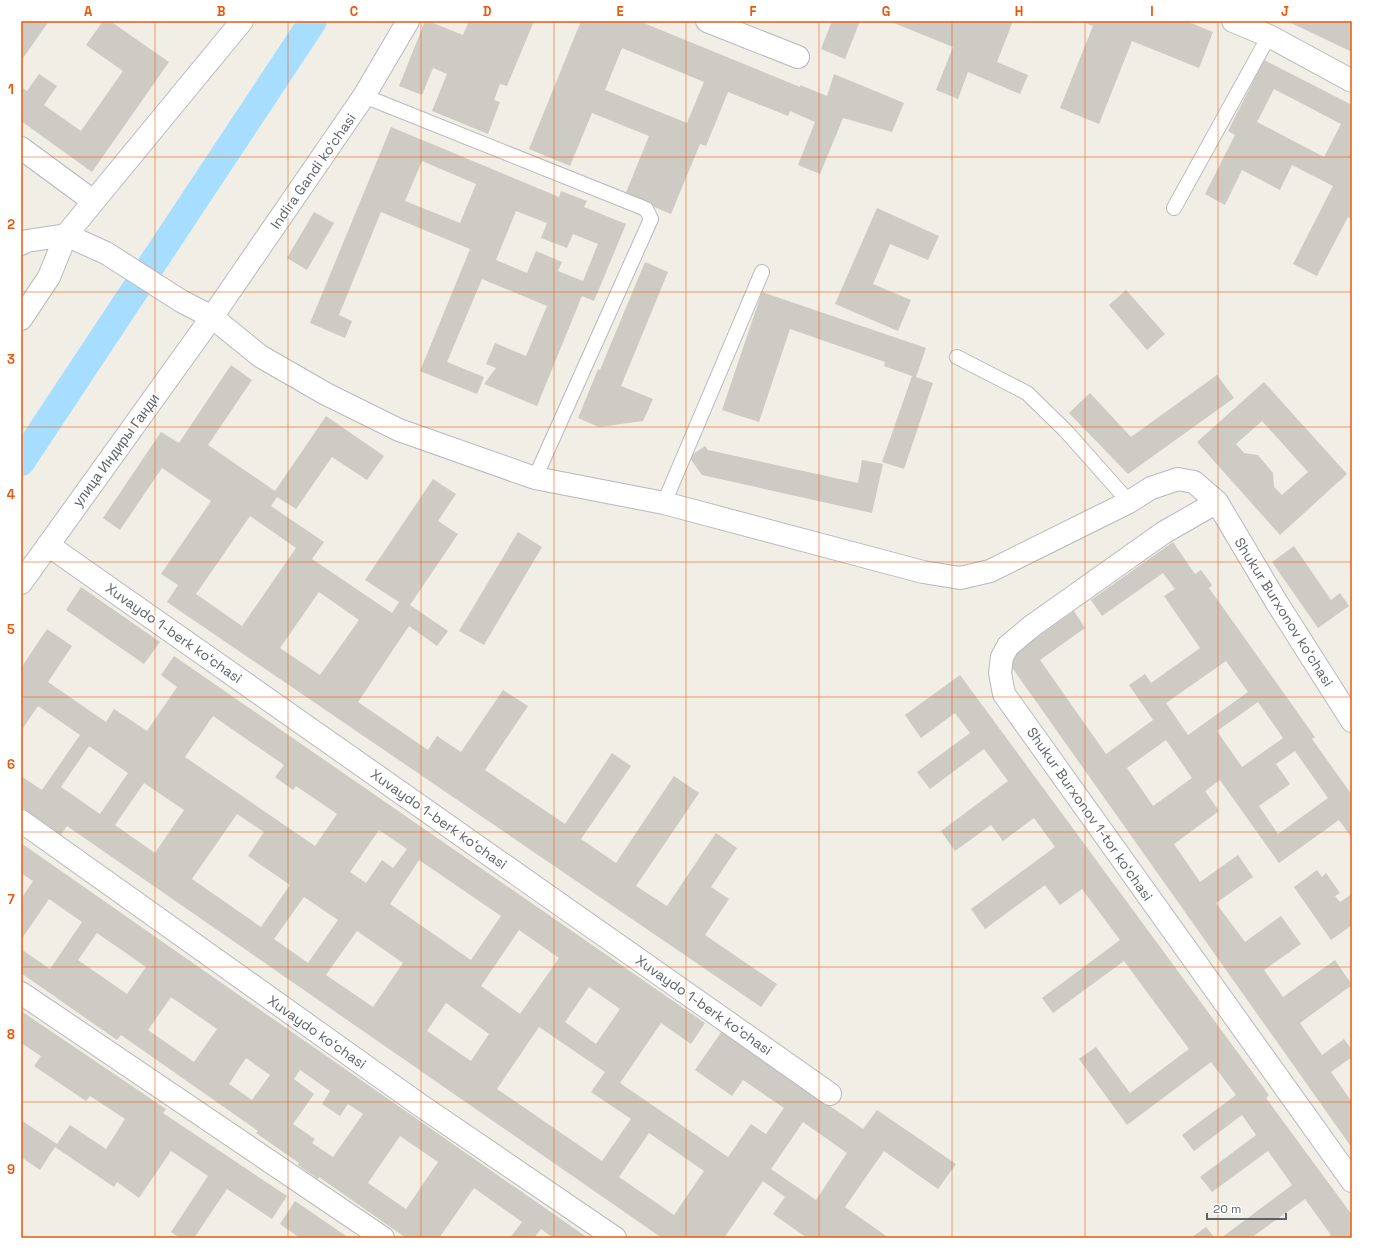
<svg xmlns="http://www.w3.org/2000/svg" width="1373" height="1259" viewBox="0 0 1373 1259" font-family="'Space Grotesk',sans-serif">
<rect width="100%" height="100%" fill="#f1eee5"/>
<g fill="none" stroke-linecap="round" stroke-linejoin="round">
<polyline stroke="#a7ddff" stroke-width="28" points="21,462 313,21"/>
</g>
<g fill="#cecac4" fill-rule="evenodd">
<polygon points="21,21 49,21 21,61"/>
<polygon points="103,21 110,21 169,62 92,172 21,121 21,87 27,91 39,74 57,86 44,105 81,131 123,71 86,45"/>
<polygon points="425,21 428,21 463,35 469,21 534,21 507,86 500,84 494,100 500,102 488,134 432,111 447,74 433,68 422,95 399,86"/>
<path d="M 581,21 L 639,21 L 800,87 L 800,85 L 827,96 L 834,74 L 904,103 L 892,132 L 843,118 L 820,174 L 798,165 L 815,122 L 790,111 L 788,116 L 728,92 L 706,146 L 700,144 L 671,214 L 625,195 L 649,136 L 592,113 L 570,166 L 529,149 ZM 622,48 L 704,82 L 687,123 L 605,90 Z"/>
<polygon points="832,21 860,21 845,59 821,49"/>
<polygon points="889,21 1013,21 997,62 1028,75 1020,94 968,72 958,99 936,90 953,47"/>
<polygon points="1081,21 1186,21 1213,32 1199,68 1132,41 1099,124 1060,108 1093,26"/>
<polygon points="1287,21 1352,21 1352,52"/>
<path d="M 1264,60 L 1352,105 L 1352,191 L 1350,195 L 1352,195 L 1352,219 L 1348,217 L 1317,276 L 1293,264 L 1333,186 L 1292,165 L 1280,190 L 1242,170 L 1225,205 L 1205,194 L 1235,135 L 1228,131 ZM 1274,89 L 1341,124 L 1324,157 L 1257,122 Z"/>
<path d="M 391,127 L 559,197 L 561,191 L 587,201 L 584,207 L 626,224 L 594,301 L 582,296 L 537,406 L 484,384 L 496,368 L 486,364 L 495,343 L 526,356 L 547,306 L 482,279 L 447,362 L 484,377 L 477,394 L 420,371 L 470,249 L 381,212 L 339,315 L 352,321 L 345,338 L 310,323 ZM 422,161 L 476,184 L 460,223 L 405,201 ZM 516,211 L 547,223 L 541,238 L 567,248 L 573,234 L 598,244 L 583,281 L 558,271 L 562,262 L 536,251 L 527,273 L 496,260 Z"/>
<polygon points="877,208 939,236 928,260 890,244 873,284 911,300 898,331 835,304"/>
<polygon points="314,212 334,223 307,270 287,258"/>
<polygon points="645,262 668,272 621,386 653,399 643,421 599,427 578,418 598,369 600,370"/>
<polygon points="1126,290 1165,334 1147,350 1109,305"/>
<polygon points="762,292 926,348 916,377 933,383 904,469 882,462 912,376 884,366 885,362 790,329 759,422 722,410"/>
<path d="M 231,365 L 252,380 L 208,445 L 275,491 L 326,416 L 384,456 L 367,480 L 332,457 L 296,509 L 277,497 L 271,506 L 324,542 L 312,559 L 392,613 L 399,602 L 365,580 L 433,479 L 456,494 L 438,521 L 458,534 L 410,605 L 448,631 L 437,646 L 409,626 L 358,702 L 428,750 L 437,736 L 461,752 L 503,690 L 528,706 L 485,770 L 565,824 L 612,753 L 631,766 L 581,839 L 616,863 L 674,776 L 699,793 L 636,886 L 667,906 L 716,833 L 737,848 L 711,887 L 729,899 L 705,935 L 777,984 L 761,1007 L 167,602 L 178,585 L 161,574 L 211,501 L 162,468 L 120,530 L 103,518 L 161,432 L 179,443 ZM 250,516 L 296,548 L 242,626 L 196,594 ZM 319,592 L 359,620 L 320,675 L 280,648 Z"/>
<polygon points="1217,375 1234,398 1128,474 1069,413 1090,393 1131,437"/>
<path d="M 1264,382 L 1347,474 L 1280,535 L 1197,442 ZM 1262,421 L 1308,472 L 1282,495 L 1274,487 L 1273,473 L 1258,455 L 1244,453 L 1236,444 Z"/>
<polygon points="705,446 708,450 858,483 862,460 883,464 872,513 702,475 689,457"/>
<polygon points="518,532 542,547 484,645 459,631"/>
<path d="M 1173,542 L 1195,574 L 1201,570 L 1212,585 L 1209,588 L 1315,737 L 1312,739 L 1352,795 L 1352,838 L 1339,820 L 1279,863 L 1220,780 L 1205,791 L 1219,811 L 1174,844 L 1200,882 L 1238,855 L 1253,877 L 1216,903 L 1245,942 L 1281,916 L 1301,944 L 1264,970 L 1283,997 L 1335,960 L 1352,985 L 1300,1023 L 1322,1055 L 1344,1039 L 1352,1050 L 1352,1057 L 1331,1072 L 1352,1102 L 1352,1148 L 1006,659 L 1074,611 L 1085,628 L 1040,660 L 1106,754 L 1153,720 L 1129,685 L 1145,674 L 1151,683 L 1200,648 L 1164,596 L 1175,589 L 1163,573 L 1102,616 L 1091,600 ZM 1226,661 L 1248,692 L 1188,735 L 1166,703 ZM 1258,702 L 1283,738 L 1242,767 L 1217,731 ZM 1166,740 L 1192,778 L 1153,806 L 1127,768 ZM 1295,751 L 1328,798 L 1278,834 L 1259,806 L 1290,784 L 1276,764 Z"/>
<polygon points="1294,546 1331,600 1340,593 1349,606 1318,628 1272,562"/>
<polygon points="81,587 160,642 144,664 66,610"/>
<path d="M 47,629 L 72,646 L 48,682 L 106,722 L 114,709 L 147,731 L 177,687 L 161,675 L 174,656 L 705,1023 L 691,1044 L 661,1023 L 620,1083 L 728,1157 L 751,1124 L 766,1134 L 784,1108 L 743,1080 L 732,1096 L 695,1070 L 722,1031 L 863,1129 L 877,1110 L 956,1164 L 938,1189 L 884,1151 L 845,1207 L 889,1238 L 807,1238 L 773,1214 L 785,1197 L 763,1181 L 724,1238 L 662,1238 L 67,826 L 61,835 L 21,807 L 21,795 L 22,793 L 21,792 L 21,776 L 42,790 L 80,735 L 38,706 L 21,731 L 21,668 ZM 213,716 L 284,765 L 275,777 L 293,790 L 296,786 L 337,814 L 315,846 L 185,757 ZM 89,746 L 128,773 L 100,814 L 61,787 ZM 144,783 L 184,810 L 155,853 L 115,825 ZM 237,814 L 264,832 L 248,856 L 290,885 L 261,927 L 192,879 ZM 379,830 L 407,849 L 393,868 L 382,860 L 366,883 L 350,872 ZM 419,860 L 501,916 L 471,960 L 390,904 ZM 304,897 L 338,920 L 308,963 L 274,939 ZM 519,930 L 559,958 L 520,1014 L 481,986 ZM 357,931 L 403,963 L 373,1007 L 326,975 ZM 589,987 L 620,1009 L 596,1044 L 565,1022 ZM 446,1003 L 489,1034 L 471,1061 L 427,1031 ZM 539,1027 L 605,1072 L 591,1092 L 631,1119 L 602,1161 L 497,1089 ZM 803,1122 L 847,1153 L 816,1200 L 771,1169 ZM 649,1133 L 704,1171 L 674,1215 L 619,1177 Z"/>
<polygon points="960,675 1269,1095 1266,1098 1352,1215 1352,1238 1327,1238 1331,1235 1305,1199 1251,1238 1221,1238 1292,1185 1268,1151 1212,1192 1200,1177 1256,1135 1242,1115 1194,1151 1182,1135 1236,1095 1211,1062 1127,1125 1079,1059 1096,1047 1130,1093 1189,1049 1124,961 1053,1013 1042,998 1120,940 1082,889 1060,905 1045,885 985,929 971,909 1055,847 1034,818 1003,841 991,825 955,851 941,831 1008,781 984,749 930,789 917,772 970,733 955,713 921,738 905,715"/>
<path d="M 21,843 L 256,1007 L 588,1238 L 553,1238 L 541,1229 L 534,1238 L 510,1238 L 522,1222 L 474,1188 L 439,1238 L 406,1238 L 319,1177 L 318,1179 L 298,1165 L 299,1163 L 256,1133 L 258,1131 L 121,1035 L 117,1040 L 21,973 L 21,949 L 50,969 L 82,922 L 49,899 L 21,940 L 21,899 L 33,881 L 21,873 ZM 97,933 L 146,967 L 127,994 L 78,960 ZM 171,997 L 217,1029 L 194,1062 L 148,1030 ZM 246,1058 L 270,1075 L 252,1100 L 229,1084 ZM 300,1070 L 330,1091 L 322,1104 L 340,1116 L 348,1104 L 363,1114 L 333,1157 L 312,1143 L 315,1139 L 293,1124 L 314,1094 L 294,1079 ZM 400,1136 L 438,1162 L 406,1209 L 368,1183 Z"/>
<polygon points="1317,870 1322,877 1326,873 1340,893 1335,896 1340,902 1352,894 1352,925 1331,940 1294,887"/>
<polygon points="21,1011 166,1109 163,1113 287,1196 272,1219 227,1189 194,1238 180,1238 171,1232 208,1176 171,1151 139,1198 117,1182 114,1187 55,1147 40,1170 21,1157 21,1120 57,1144 70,1125 106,1149 125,1119 90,1096 86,1101 34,1066 41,1056 21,1043"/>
<polygon points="295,1201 349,1238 300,1238 280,1224"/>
<polygon points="1206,1227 1215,1238 1191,1238"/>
</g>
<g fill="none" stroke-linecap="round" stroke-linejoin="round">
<g stroke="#b6b9bd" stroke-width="16">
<g id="service">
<polyline points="364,96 646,209 651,219 535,478"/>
<polyline points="1174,208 1269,36"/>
<polyline points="957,357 1027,393 1066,431 1129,502"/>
<polyline points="664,503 762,272"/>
</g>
</g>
<g stroke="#b6b9bd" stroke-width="24">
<g id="minor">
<polyline points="707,21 798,57"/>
<polyline points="1233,21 1269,36 1352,81"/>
<polyline points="21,148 93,201"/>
<polyline points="21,319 49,277 66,235 242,21"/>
<polyline points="1217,502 1163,533 1032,626 1008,646 1002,657 1000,673 1004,694 1352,1181"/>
<polyline points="48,545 830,1094"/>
<polyline points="21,583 212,317"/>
<polyline points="21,821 420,1105 615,1238"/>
<polyline points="21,993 383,1238"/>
</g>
</g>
<g stroke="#b6b9bd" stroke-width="24">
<g id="tertiary">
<polyline points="21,244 27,241 66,235 106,253 181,301 212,317 260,356 326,394 399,430 535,478 664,503 923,572 960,578 990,571 1129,502 1151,488 1178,479 1194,482 1217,502 1277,603 1352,721"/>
<polyline points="212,317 364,96 408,21"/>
</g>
</g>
<use href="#service" stroke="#fff" stroke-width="14"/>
<use href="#minor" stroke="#fff" stroke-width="22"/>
<use href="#tertiary" stroke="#fff" stroke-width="22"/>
</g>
<path fill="none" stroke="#e8590c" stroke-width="1" stroke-opacity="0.55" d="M 155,21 L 155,1238M 288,21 L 288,1238M 421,21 L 421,1238M 554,21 L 554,1238M 686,21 L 686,1238M 819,21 L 819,1238M 952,21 L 952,1238M 1085,21 L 1085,1238M 1218,21 L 1218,1238M 21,157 L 1352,157M 21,292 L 1352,292M 21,427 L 1352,427M 21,562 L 1352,562M 21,697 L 1352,697M 21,832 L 1352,832M 21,967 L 1352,967M 21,1102 L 1352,1102"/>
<g text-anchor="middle" stroke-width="3" stroke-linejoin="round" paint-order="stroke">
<g font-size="14" fill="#5d6267" stroke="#fff">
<text transform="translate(313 171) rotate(-55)" y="5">Indira Gandi koʻchasi</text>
<text transform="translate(116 450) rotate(-54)" y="5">улица Индиры Ганди</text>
<text transform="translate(1284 612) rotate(58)" y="5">Shukur Burxonov koʻchasi</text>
<text transform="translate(174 633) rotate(35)" y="5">Xuvaydo 1-berk koʻchasi</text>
<text transform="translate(1090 814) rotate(55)" y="5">Shukur Burxonov 1-tor koʻchasi</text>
<text transform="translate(439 819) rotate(35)" y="5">Xuvaydo 1-berk koʻchasi</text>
<text transform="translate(704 1005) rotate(35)" y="5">Xuvaydo 1-berk koʻchasi</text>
<text transform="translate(317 1032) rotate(35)" y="5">Xuvaydo koʻchasi</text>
</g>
</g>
<rect width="1373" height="1259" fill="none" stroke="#ffffff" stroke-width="44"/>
<path d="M1207 1213v6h79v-6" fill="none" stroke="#5d6267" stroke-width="2"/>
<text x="1213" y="1213" font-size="12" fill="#5d6267" stroke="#ffffff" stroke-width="3" paint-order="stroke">20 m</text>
<rect x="22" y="22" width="1329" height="1215" fill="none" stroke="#e8590c" stroke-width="1.5"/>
<g font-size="13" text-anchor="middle" font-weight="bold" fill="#e8590c">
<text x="88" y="16">A</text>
<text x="221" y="16">B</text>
<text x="354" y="16">C</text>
<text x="487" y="16">D</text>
<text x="620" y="16">E</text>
<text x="753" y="16">F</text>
<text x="886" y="16">G</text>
<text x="1019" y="16">H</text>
<text x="1152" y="16">I</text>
<text x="1285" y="16">J</text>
<text x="11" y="94">1</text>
<text x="11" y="229">2</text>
<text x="11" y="364">3</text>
<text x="11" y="499">4</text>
<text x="11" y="634">5</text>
<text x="11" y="769">6</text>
<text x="11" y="904">7</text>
<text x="11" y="1039">8</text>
<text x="11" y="1174">9</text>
</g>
</svg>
